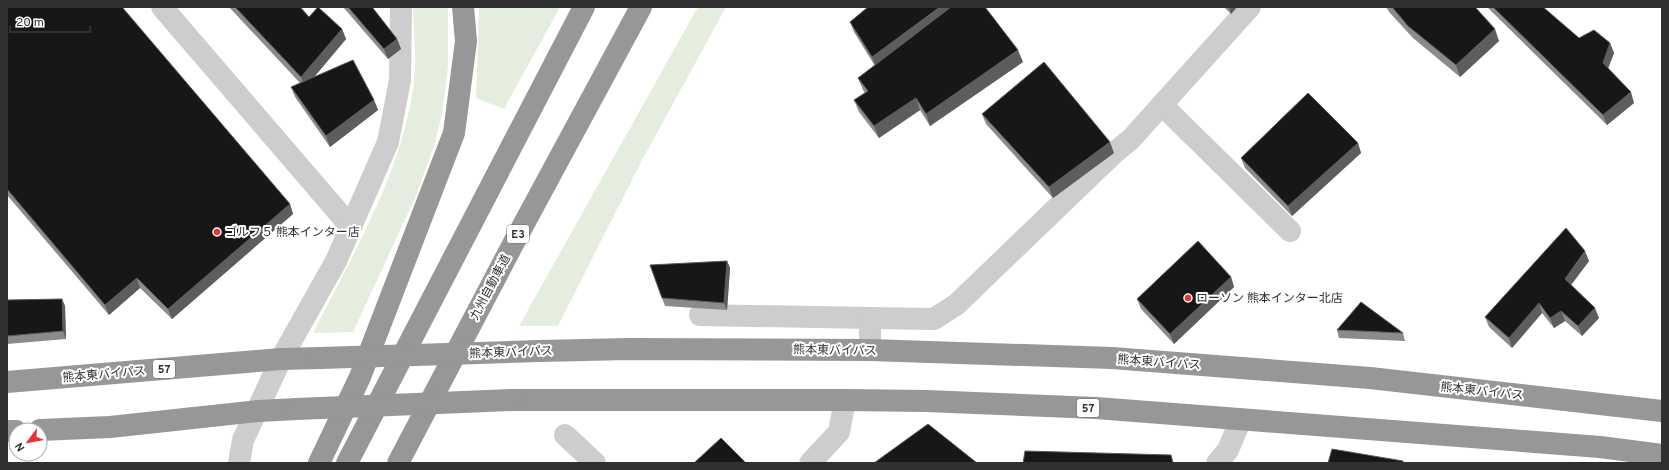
<svg xmlns="http://www.w3.org/2000/svg" width="1669" height="470" viewBox="0 0 1669 470" font-family="Overpass,'Noto Sans JP',sans-serif">
<rect width="100%" height="100%" fill="#fff"/>
<g fill="#e5edde">
<path d="M 413,7 L 448,7 L 448,66 L 442,114 L 434,146 L 415,198 L 353,332 L 313,333 C 354,253 408,162 415,71 C 416,50 413,28 413,7 Z"/>
<polygon points="479,7 560,7 504,109 476,98"/>
<polygon points="698,7 726,7 641,162 558,326 519,326"/>
</g>
<g fill="none" stroke-linecap="round" stroke-linejoin="round">
<g stroke="#cdcdcd" stroke-width="22">
<polyline points="162,7 351,227"/>
<polyline points="1162,105 1290,231"/>
<polyline points="700,315 870,318 870,350"/>
<polyline points="870,318 934,319 957,304 1114,153 1131,139 1250,7"/>
<polyline points="565,435 595,463"/>
<polyline points="239,463 243,440 281,359 336,261 388,142 400,80 401,7"/>
<polyline points="810,463 839,432 845,400"/>
<polyline points="1217,463 1228,450 1241,419"/>
</g>
<g stroke="#979797" stroke-width="22">
<polyline points="539,351 629,349 870,350 1112,358 1370,378 1662,411"/>
<polyline points="7,382 281,359 320,358"/>
<polyline points="512,400 845,400 926,401 1096,408 1600,447 1662,455"/>
<polyline points="40,430 110,427 258,411 297,409"/>
<polyline points="7,431 16,431"/>
<polyline points="319,463 360,377 454,133 466,41 463,7"/>
<polyline points="347,463 584,7"/>
<polyline points="398,463 512,246 641,7"/>
</g>
<g stroke="#979797" stroke-width="22">
<polyline points="320,358 539,351"/>
<polyline points="297,409 512,400"/>
</g>
</g>
<g fill="#8b8b8b">
<polygon points="7,7 290,204 293,214 172,319 140,288 109,315 7,195"/>
<polygon points="229,7 300,7 309,17 342,29 346,39 314,77 374,100 378,110 330,147 295,97 291,87 300,83"/>
<polygon points="343,7 372,7 397,39 401,49 388,59"/>
<polygon points="1224,7 1237,7 1231,14"/>
<polygon points="1386,7 1475,7 1499,41 1460,77 1413,38 1390,13"/>
<polygon points="1487,7 1543,7 1579,38 1610,43 1614,53 1608,69 1634,103 1607,125"/>
<polygon points="850,22 1023,62 930,126 920,110 879,138 859,112 854,100 865,93 863,90 858,78 875,66 854,32"/>
<polygon points="982,114 1114,153 1053,198 986,124"/>
<polygon points="1358,143 1361,153 1292,216 1245,168 1241,158"/>
<polygon points="727,261 730,268 727,310 665,306 662,298"/>
<polygon points="1589,261 1571,285 1599,318 1582,336 1565,321 1554,328 1542,313 1512,348 1489,327 1485,317"/>
<polygon points="1231,277 1234,287 1174,344 1141,309 1137,299"/>
<polygon points="62,299 65,306 66,339 7,344 7,300"/>
<polygon points="1337,330 1403,333 1405,341 1339,338"/>
</g>
<g fill="#5d5d5d">
<polygon points="940,7 957,7 876,67 872,57"/>
<polygon points="1229,7 1237,7 1231,14"/>
<polygon points="342,29 346,39 305,88 301,77"/>
<polygon points="1495,29 1499,41 1460,77 1456,65"/>
<polygon points="397,39 401,49 388,59 384,49"/>
<polygon points="1610,43 1614,53 1606,73 1603,63"/>
<polygon points="1018,50 1023,62 930,126 926,114"/>
<polygon points="1631,92 1634,103 1607,125 1603,115"/>
<polygon points="916,98 920,110 879,138 874,126"/>
<polygon points="374,100 378,110 330,147 326,136"/>
<polygon points="1110,142 1114,153 1053,198 1049,187"/>
<polygon points="1358,143 1361,153 1292,216 1288,206"/>
<polygon points="290,204 293,214 172,319 168,309"/>
<polygon points="1585,251 1589,261 1568,289 1565,279"/>
<polygon points="727,261 730,268 727,310 724,303"/>
<polygon points="1231,277 1234,287 1174,344 1170,334"/>
<polygon points="137,278 140,288 109,315 105,305"/>
<polygon points="62,299 65,306 66,339 63,331"/>
<polygon points="1539,303 1542,313 1512,348 1509,338"/>
<polygon points="1595,308 1599,318 1582,336 1578,326"/>
<polygon points="1561,311 1565,321 1554,328 1550,318"/>
</g>
<g fill="#171717" stroke="#5d5d5d">
<polygon points="7,7 122,7 290,204 168,309 137,278 105,305 7,189"/>
<polygon points="235,7 300,7 309,17 318,7 342,29 301,77"/>
<polygon points="348,7 372,7 397,39 384,49"/>
<polygon points="868,7 940,7 872,57 850,22"/>
<polygon points="951,7 985,7 1018,50 926,114 916,98 874,126 854,100 868,91 858,78"/>
<polygon points="1392,7 1475,7 1495,29 1456,65 1408,26"/>
<polygon points="1493,7 1543,7 1579,38 1594,30 1610,43 1603,63 1631,92 1603,115"/>
<polygon points="353,60 374,100 326,136 291,87"/>
<polygon points="1044,62 1110,142 1049,187 982,114"/>
<polygon points="1308,93 1358,143 1288,206 1241,158"/>
<polygon points="1566,228 1585,251 1565,279 1595,308 1578,326 1561,311 1550,318 1539,303 1509,338 1485,317"/>
<polygon points="1198,241 1231,277 1170,334 1137,299"/>
<polygon points="727,261 724,303 662,298 650,265"/>
<polygon points="62,299 63,331 7,336 7,300"/>
<polygon points="1361,302 1403,333 1337,330"/>
<polygon points="928,424 977,463 874,463"/>
<polygon points="721,438 746,463 694,463"/>
<polygon points="1332,449 1403,461 1403,463 1328,463"/>
<polygon points="1025,451 1171,455 1173,463 1023,463"/>
</g>
<g fill="#e63338" stroke="#fff" stroke-width="1.5">
<circle cx="217" cy="232" r="4"/>
<circle cx="1188" cy="298" r="4"/>
</g>
<g text-anchor="middle" stroke-width="4" stroke-linejoin="round" paint-order="stroke">
<g fill="#fff" stroke="#6e6e6e" stroke-width="1">
<rect x="507" y="225" width="22" height="18" rx="3"/>
<rect x="153" y="360" width="22" height="18" rx="3"/>
<rect x="1077" y="399" width="22" height="18" rx="3"/>
</g>
<g font-size="11" font-weight="bold" fill="#303030">
<text x="518" y="238">E3</text>
<text x="164" y="373">57</text>
<text x="1088" y="412">57</text>
</g>
<g font-size="12" fill="#303030" stroke="#fff" text-anchor="start">
<text x="225" y="236">ゴルフ５ 熊本インター店</text>
<text x="1196" y="302">ローソン 熊本インター北店</text>
</g>
<g font-size="12" fill="#303030" stroke="#fff">
<text transform="translate(490 287) rotate(-62)" y="4">九州自動車道</text>
<text transform="translate(835 350) rotate(1)" y="4">熊本東バイパス</text>
<text transform="translate(511 352) rotate(-2)" y="4">熊本東バイパス</text>
<text transform="translate(1159 362) rotate(4)" y="4">熊本東バイパス</text>
<text transform="translate(104 374) rotate(-5)" y="4">熊本東バイパス</text>
<text transform="translate(1482 391) rotate(6)" y="4">熊本東バイパス</text>
</g>
</g>
<rect width="1669" height="470" fill="none" stroke="#303030" stroke-width="16"/>
<g transform="translate(28 442) rotate(238)"><circle r="19" fill="#ffffff" stroke="#acacac"/>
<path d="M0-3L7 15L0 10L-7 15Z" fill="#e63338"/>
<text y="-6" font-size="11" font-weight="bold" text-anchor="middle" fill="#303030">N</text>
</g>
<path d="M10 26v6h80v-6" fill="none" stroke="#303030" stroke-width="2"/>
<text x="16" y="26" font-size="12" fill="#303030" stroke="#ffffff" stroke-width="3" paint-order="stroke">20 m</text>
</svg>
